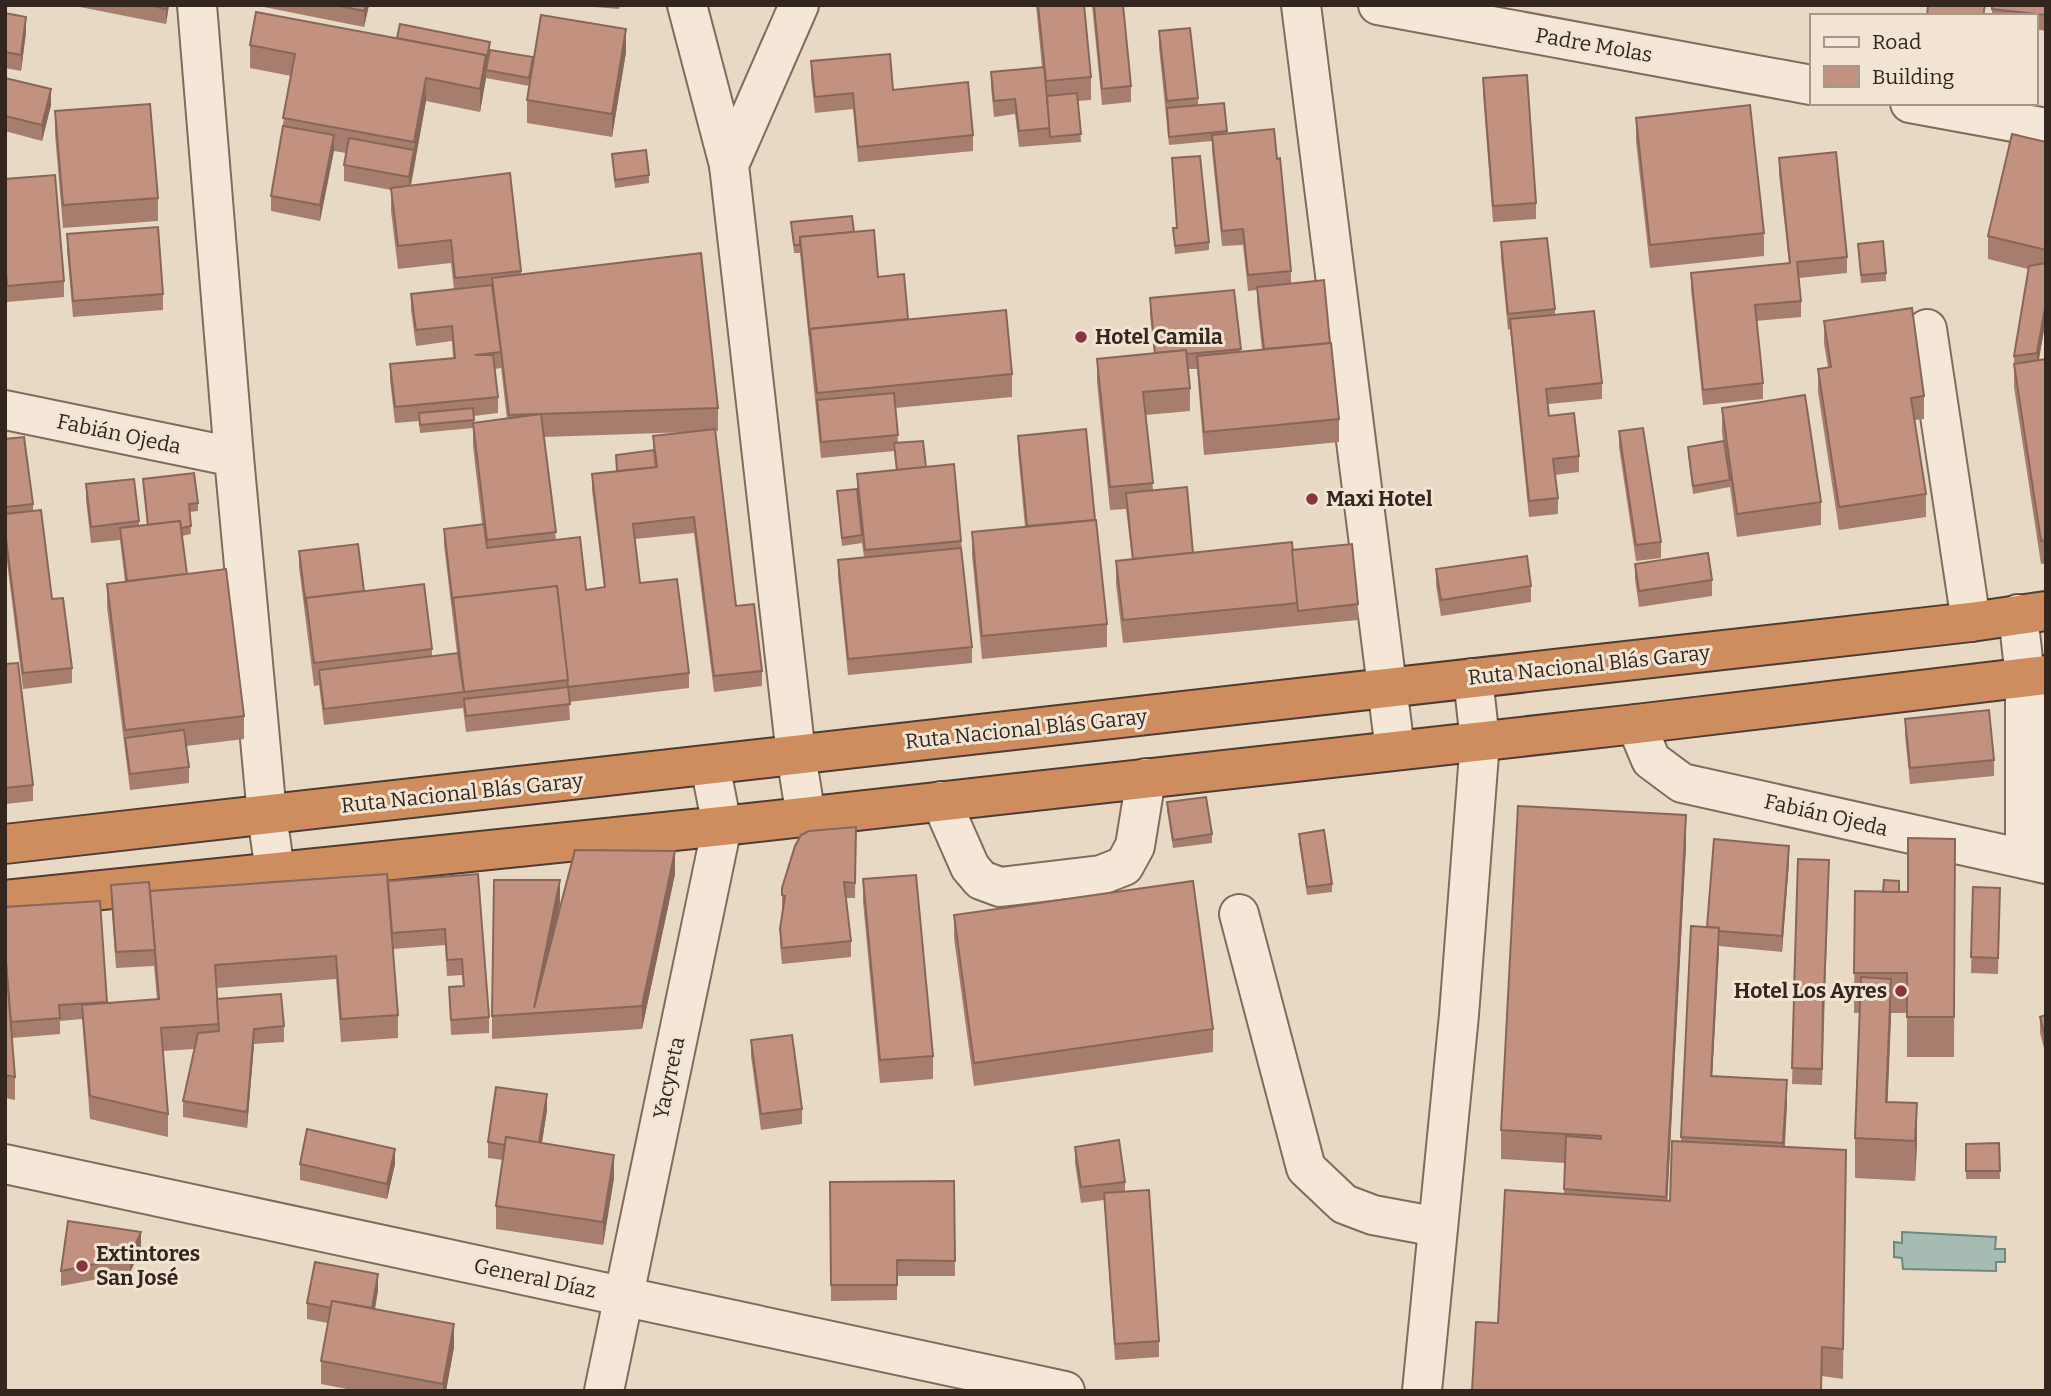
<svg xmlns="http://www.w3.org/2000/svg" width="2051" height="1396" viewBox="0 0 2051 1396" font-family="Bitter,serif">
<rect width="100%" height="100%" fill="#e8d9c5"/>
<polygon fill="#a6bcb2" stroke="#6e897e" stroke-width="2" points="1902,1232 1996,1237 1995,1249 2005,1249 2005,1262 1996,1262 1996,1271 1903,1269 1902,1258 1894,1257 1894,1242 1902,1243"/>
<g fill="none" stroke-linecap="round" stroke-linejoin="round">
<g stroke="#816b5d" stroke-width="42">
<g id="minor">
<polyline points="197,5 234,457 267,815 275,872"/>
<polyline points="687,5 729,165"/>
<polyline points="799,5 729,165 796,755 806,817"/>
<polyline points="1301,5 1395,750"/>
<polyline points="1378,5 1811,85"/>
<polyline points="1910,103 2046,128"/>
<polyline points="1927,329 1971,622"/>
<polyline points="5,410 234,457"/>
<polyline points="2018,614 2025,678 2025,859"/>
<polyline points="1636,724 1651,760 1682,783 2046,864"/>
<polyline points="941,801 970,867 981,880 1000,887 1101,875 1124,866 1135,846 1146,778"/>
<polyline points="1239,914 1306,1168 1344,1204 1373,1215 1438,1227"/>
<polyline points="5,1164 1065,1391"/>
<polyline points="604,1391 722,826 710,765"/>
<polyline points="1422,1391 1459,1015 1480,741 1473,678"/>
</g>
</g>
<g stroke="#4f3b31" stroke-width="42">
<g id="highway">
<polyline points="5,844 1971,622 2046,611"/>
<polyline points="5,900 722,826 1636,724 2046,675"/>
</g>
</g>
<use href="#minor" stroke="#f4e7d7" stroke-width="38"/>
<use href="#highway" stroke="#ce8d5f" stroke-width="38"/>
</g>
<g fill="#a77d6d" fill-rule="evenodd">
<polygon points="80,5 169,5 166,24 80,7"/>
<polygon points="254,5 369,5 364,27"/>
<polygon points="573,5 620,5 619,9"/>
<polygon points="1036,5 1084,5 1091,77 1091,100 1078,101 1081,142 1019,147 1015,114 994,117 991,87 991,72 1042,67"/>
<polygon points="1092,5 1123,5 1131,86 1131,102 1102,105"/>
<polygon points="1992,5 2046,5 2046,31 2035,29 2035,16 1992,16"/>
<polygon points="5,13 26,32 21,71 5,68"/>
<polygon points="1159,31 1198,98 1198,105 1224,103 1227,134 1277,159 1291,271 1291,283 1330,343 1339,419 1339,442 1204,455 1197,369 1188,369 1190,388 1190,411 1146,415 1153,490 1193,553 1292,550 1358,604 1358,620 1123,643 1116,584 1116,561 1132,559 1126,509 1110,510 1097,382 1097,359 1154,353 1150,314 1150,298 1234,290 1241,352 1262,350 1257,302 1257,290 1248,291 1243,245 1222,246 1212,151 1212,141 1169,145 1159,47"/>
<path d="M 397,38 L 490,50 L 533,64 L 626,52 L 612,137 L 527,123 L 527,100 L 529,86 L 486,78 L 480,112 L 426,101 L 411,186 L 521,271 L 521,274 L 718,408 L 718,431 L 715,431 L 736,606 L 762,671 L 762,686 L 714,692 L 694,533 L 635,539 L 640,583 L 689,673 L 689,688 L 569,702 L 570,720 L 466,732 L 463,708 L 324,725 L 319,685 L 314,686 L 299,567 L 299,551 L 364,591 L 432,649 L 432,656 L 457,653 L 444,545 L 444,529 L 482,524 L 473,446 L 473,428 L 420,433 L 419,421 L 395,423 L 390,380 L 390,364 L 453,358 L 452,341 L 416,346 L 411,310 L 411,294 L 454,290 L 451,263 L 398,269 L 391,211 L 391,190 L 344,181 L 344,165 L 346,153 L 334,151 L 320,221 L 271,211 L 271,196 L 291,76 L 250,68 L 250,45 ZM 501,367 L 507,419 L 474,422 L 474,416 L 498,413 L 498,397 L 495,369 L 501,368 ZM 690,432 L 653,436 L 653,450 L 616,455 L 616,471 L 592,474 L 592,490 L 604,587 L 586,590 L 556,540 L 544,437 Z"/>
<polygon points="811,61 893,90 973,135 973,151 858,162 853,109 815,113 811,77"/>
<polygon points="5,78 51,105 42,141 5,131"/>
<polygon points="1483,78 1536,203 1536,219 1493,222 1483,94"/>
<polygon points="55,111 158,198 158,221 63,228 55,134"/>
<polygon points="1636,118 1764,233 1764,256 1650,268 1636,141"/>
<polygon points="2046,142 2046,318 2039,360 2046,359 2046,563 2041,564 2014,387 2014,356 2028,269 1988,259 1988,236"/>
<polygon points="612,154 649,175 649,183 615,188"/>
<polygon points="1172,158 1209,242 1209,250 1175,254 1173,228 1177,228"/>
<polygon points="1779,158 1847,257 1847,273 1799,278 1801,301 1801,317 1756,321 1763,383 1763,399 1703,405 1691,289 1691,273 1789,263 1779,174"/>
<polygon points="5,179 64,281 64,297 7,302 5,276"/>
<polygon points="791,222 854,232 878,277 908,319 1012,374 1012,397 895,408 898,443 926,467 961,541 972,647 972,663 848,675 838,576 838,560 864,557 862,543 842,546 837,491 857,489 857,474 896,470 894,451 821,458 800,253 794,253"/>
<polygon points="67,234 163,294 163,310 73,317 67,250"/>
<polygon points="1501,242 1555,309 1555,315 1602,383 1602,399 1548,404 1549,416 1579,456 1579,472 1555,475 1558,498 1558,514 1529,517 1510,329 1508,330 1501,258"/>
<polygon points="1858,244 1886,273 1886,281 1861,283"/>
<polygon points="1824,321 1924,396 1924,419 1915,420 1926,494 1926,517 1839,530 1818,392 1818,369 1828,367 1824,344"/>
<polygon points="1722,408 1821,502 1821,525 1737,537 1730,487 1693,494 1688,455 1688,447 1723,442 1722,431"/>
<polygon points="1619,431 1661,542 1661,558 1636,561 1619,447"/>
<polygon points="1018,436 1095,520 1107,624 1107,647 982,659 972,555 972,532 1025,527 1018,451"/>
<polygon points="5,439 33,504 33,511 52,599 72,668 72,683 23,689 5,546"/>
<polygon points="143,479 198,503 198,511 190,512 191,534 182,536 187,574 244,716 244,739 186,746 189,767 189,783 130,790 107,607 107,584 125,582 120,540 91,543 86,500 86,484 139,521 139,526 147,525"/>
<polygon points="1635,564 1712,580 1712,596 1639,607 1635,579"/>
<polygon points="1436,569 1531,586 1531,602 1441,616 1436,585"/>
<polygon points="5,664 33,785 33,801 5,804"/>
<polygon points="1905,719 1994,760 1994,776 1910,784 1905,735"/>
<polygon points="1167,802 1212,834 1212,843 1173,848 1167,810"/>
<polygon points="856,827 855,898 846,898 851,941 851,957 782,964 780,944 780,929 782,911 782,888"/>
<polygon points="1299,834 1332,884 1332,892 1307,895 1299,842"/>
<polygon points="1955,839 1954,1057 1907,1057 1907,1013 1891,1013 1887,1102 1917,1143 1915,1181 1855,1178 1855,1138 1860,1013 1854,1013 1855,891 1908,892"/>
<polygon points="1686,845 1667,1201 1670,1201 1681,1141 1691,926 1707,927 1789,862 1782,952 1719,946 1712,1076 1787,1103 1785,1147 1846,1150 1843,1379 1822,1376 1822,1391 1472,1391 1498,1323 1564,1194 1565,1163 1501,1159 1501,1130"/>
<polygon points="1798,859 1829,876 1822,1085 1792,1084"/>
<polygon points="478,874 489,1017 489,1033 451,1035 449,987 463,986 462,975 447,976 445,945 393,949 398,1015 398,1038 341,1042 336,979 217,988 217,999 284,1026 284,1042 254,1044 247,1128 183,1117 183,1101 194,1049 163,1051 168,1114 168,1137 90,1119 82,1019 60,1021 60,1034 12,1038 15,1077 15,1100 5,1098 5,907 107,1003 157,999 154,966 116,968 111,901 111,885 150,894 388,881"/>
<polygon points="675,874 642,1029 492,1039 492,1016 560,903 554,932"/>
<polygon points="863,879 933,1056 933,1079 880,1083 863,902"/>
<polygon points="1973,887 2000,888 1998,974 1971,973"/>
<polygon points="954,915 1213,1029 1213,1052 974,1086 954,938"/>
<polygon points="2046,1015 2046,1056 2040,1033 2040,1017"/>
<polygon points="751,1040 802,1109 802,1124 761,1130 751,1056"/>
<polygon points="547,1110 542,1143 614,1178 603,1245 496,1229 496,1206 503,1160 488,1158 488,1142"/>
<polygon points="1999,1143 2000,1179 1966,1179 1966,1144"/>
<polygon points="1075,1147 1125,1182 1125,1191 1159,1341 1159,1357 1115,1360 1104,1200 1081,1203 1075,1163"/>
<polygon points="300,1164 395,1164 387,1199 300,1180"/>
<polygon points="954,1181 955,1276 897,1276 897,1300 831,1301 830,1182"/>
<polygon points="141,1247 130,1273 61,1286 61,1271"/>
<polygon points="378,1290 375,1309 454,1347 446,1391 357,1391 321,1384 321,1361 328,1323 307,1319 307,1303"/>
</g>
<g fill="#886659">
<polygon points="166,5 169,5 166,24"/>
<polygon points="366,5 369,5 364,27 364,11"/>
<polygon points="26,17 26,32 21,71 21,55"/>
<polygon points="626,29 626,52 612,137 612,114"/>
<polygon points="490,42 490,58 486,70 486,78 480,112 480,89 486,55"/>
<polygon points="426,78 426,101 409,193 409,177"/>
<polygon points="51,89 51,105 42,141 42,125"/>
<polygon points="334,135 334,150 320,221 320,205"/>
<polygon points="2046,302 2046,318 2037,369 2037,353"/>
<polygon points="1686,815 1686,845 1666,1226 1666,1197"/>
<polygon points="1789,846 1789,862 1782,952 1782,936"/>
<polygon points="675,851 675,874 642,1029 642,1006"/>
<polygon points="560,880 560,903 537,1013 534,1008"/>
<polygon points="1719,928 1719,951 1711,1099 1711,1076"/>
<polygon points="1891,979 1891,1019 1886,1142 1886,1102"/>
<polygon points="254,1029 254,1044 247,1128 247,1112"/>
<polygon points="1787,1080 1787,1103 1783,1166 1783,1143"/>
<polygon points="547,1094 547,1110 538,1166 538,1150"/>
<polygon points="1917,1103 1917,1143 1915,1181 1915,1141"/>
<polygon points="395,1149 395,1164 387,1199 387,1184"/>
<polygon points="614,1155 614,1178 603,1245 603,1222"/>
<polygon points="141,1232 141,1247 130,1273 130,1257"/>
<polygon points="378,1274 378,1290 371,1331 371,1315"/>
<polygon points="454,1324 454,1347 446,1391 443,1391 443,1384"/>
</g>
<g fill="#c2917f" stroke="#886659" stroke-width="2">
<polygon points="148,5 166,5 166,9"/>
<polygon points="335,5 366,5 364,11"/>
<polygon points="1038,5 1084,5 1091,77 1046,81"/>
<polygon points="1094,5 1123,5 1131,86 1102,89"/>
<polygon points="1928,5 1985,5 1983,16 1927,16"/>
<polygon points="1992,5 2046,5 2046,15 1992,9"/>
<polygon points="256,12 486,55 480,89 426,78 414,142 283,118 295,54 250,45"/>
<polygon points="5,13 26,17 21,55 5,52"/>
<polygon points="541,15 626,29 612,114 527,100"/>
<polygon points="400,24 490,42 486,62 486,55 397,38"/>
<polygon points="1190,28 1198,98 1167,101 1159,31"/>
<polygon points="490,50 533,57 529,78 486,70"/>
<polygon points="890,54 893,90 968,82 973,135 858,147 853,93 815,97 811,61"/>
<polygon points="1044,67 1050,128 1019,131 1015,99 994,101 991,72"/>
<polygon points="1527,75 1536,203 1493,206 1483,78"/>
<polygon points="5,78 51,89 42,125 5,116"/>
<polygon points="1077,93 1081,134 1050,137 1047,96"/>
<polygon points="1224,103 1227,131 1169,137 1167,108"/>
<polygon points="150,104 158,198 63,205 55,111"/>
<polygon points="1750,105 1764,233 1650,245 1636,118"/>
<polygon points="283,126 334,135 320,205 271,196"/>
<polygon points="1274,129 1277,159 1280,158 1291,271 1248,275 1243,229 1222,231 1212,135"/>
<polygon points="2012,134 2046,142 2046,250 1988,236"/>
<polygon points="349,138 414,150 409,177 344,165"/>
<polygon points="646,150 649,175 615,180 612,154"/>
<polygon points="1836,152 1847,257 1797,262 1801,301 1755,305 1763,383 1703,390 1691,273 1790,263 1779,158"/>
<polygon points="1200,156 1209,242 1175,246 1173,228 1177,228 1172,158"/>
<polygon points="510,173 521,271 455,278 451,240 398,246 391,188"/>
<polygon points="55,175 64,281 7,286 5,260 5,179"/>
<polygon points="852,216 854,232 800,237 800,245 794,245 791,222"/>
<polygon points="158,227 163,294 73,301 67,234"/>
<polygon points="874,230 878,277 904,274 908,319 810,329 810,336 800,237"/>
<polygon points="1547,238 1555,309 1508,314 1501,242"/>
<polygon points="1883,241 1886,273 1861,275 1858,244"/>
<polygon points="701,253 718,408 509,415 492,278"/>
<polygon points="2046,263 2046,302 2037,353 2014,356 2029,266"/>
<polygon points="1324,280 1330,343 1264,349 1257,287"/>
<polygon points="492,285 501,352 475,355 493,355 498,397 395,407 390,364 455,358 452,326 416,330 411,294"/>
<polygon points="1234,290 1241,349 1187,354 1186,350 1155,353 1150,298"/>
<polygon points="1912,308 1924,396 1911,398 1926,494 1839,507 1818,369 1831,367 1824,321"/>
<polygon points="1006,310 1012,374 817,393 810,329"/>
<polygon points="1594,311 1602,383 1546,389 1549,416 1574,413 1579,456 1553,459 1558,498 1529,501 1510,319"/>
<polygon points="1331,343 1339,419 1204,432 1197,356"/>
<polygon points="1186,350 1190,388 1143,392 1153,483 1110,487 1097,359"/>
<polygon points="2046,359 2046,540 2041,541 2014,364"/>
<polygon points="894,393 898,435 821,442 817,400"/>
<polygon points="1805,395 1821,502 1737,514 1722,408"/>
<polygon points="473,408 474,420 420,425 419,413"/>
<polygon points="541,414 556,532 487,540 473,423"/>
<polygon points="1643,428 1661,542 1636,545 1619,431"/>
<polygon points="715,429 736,606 754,604 762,671 714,676 694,517 633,524 640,583 677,579 689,673 568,687 557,586 453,598 453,605 444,529 484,524 487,548 580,537 586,590 605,587 592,474 657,467 653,436"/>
<polygon points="1086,429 1095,520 1027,526 1018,436"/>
<polygon points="24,437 33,504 6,507 5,439"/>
<polygon points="923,441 926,467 897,470 894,443"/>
<polygon points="1724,441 1730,480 1693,486 1688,447"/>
<polygon points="654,450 656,467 617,471 616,455"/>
<polygon points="954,464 961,541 865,550 857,474"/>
<polygon points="194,473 198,503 189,504 191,526 181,528 180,521 148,525 143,479"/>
<polygon points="134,479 139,521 91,527 86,484"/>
<polygon points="1187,487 1193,553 1133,559 1126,493"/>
<polygon points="857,489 862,535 842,538 837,491"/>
<polygon points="41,510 52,599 63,598 72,668 23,673 5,531 5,514"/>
<polygon points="1096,520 1107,624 982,636 972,532"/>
<polygon points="180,521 187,574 127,581 120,528"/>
<polygon points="1292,542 1298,603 1123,620 1116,561"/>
<polygon points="358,544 364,591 306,598 306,605 299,551"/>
<polygon points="1352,544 1358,604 1298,611 1292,550"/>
<polygon points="961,548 972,647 848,659 838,560"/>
<polygon points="1708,553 1712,580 1639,591 1635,564"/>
<polygon points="1527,556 1531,586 1441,600 1436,569"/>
<polygon points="226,569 244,716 125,730 107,584"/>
<polygon points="424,584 432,649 314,663 306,598"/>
<polygon points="557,586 568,680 464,692 453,598"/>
<polygon points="458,653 464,692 324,709 319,670"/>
<polygon points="18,663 33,785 5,788 5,664"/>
<polygon points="568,687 570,704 466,716 464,699"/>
<polygon points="1989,710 1994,760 1910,768 1905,719"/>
<polygon points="184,730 189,767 130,774 125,738"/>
<polygon points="1206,797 1212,834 1173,840 1167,802"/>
<polygon points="1518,806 1686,815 1666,1197 1564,1189 1566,1136 1601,1139 1601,1136 1501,1130"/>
<polygon points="856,827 855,883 844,882 851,941 782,948 780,929 785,896 782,895 782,888 795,846 801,835 809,831"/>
<polygon points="1324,830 1332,884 1307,887 1299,834"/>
<polygon points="1908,838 1955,839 1954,1017 1907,1017 1907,973 1854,973 1855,891 1908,892"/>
<polygon points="1714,839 1789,846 1782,936 1719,931 1719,928 1707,927"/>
<polygon points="575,850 675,851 642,1006 492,1016 494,880 560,880 534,1008"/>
<polygon points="1798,859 1829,860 1824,992 1794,991"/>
<polygon points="387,874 398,1015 341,1019 336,956 215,965 219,1024 161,1028 168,1114 90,1096 82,1005 159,999 150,891"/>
<polygon points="478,874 489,1017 451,1020 449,987 464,986 462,959 447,960 445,929 392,933 388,881"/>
<polygon points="916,875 933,1056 880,1060 863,879"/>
<polygon points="1884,880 1899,881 1899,892 1883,892"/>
<polygon points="1193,881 1213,1029 974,1063 954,915"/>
<polygon points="149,882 155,950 116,952 111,885"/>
<polygon points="1973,887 2000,888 1998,958 1971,957"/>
<polygon points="100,901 107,1002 59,1005 60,1018 11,1022 5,951 5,907"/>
<polygon points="1691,926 1719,928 1711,1076 1787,1080 1783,1143 1681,1137"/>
<polygon points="5,951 15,1077 5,1075"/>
<polygon points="1861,977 1891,979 1886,1102 1917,1103 1915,1141 1855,1138"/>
<polygon points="281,994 284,1026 254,1029 247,1112 183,1101 198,1033 219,1031 217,999"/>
<polygon points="1794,998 1823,999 1822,1069 1792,1068"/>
<polygon points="2046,1015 2046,1040 2040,1017"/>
<polygon points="792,1035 802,1109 761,1114 751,1040"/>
<polygon points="496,1087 547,1094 539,1143 506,1137 505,1145 488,1142"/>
<polygon points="307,1129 395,1149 387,1184 300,1164"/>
<polygon points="506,1137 614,1155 603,1222 496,1206"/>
<polygon points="1119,1140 1125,1182 1081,1187 1075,1147"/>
<polygon points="1672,1141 1846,1150 1843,1349 1822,1347 1821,1391 1472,1391 1476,1322 1498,1323 1505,1190 1670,1201"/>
<polygon points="1999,1143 2000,1171 1966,1171 1966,1144"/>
<polygon points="954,1181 955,1261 897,1260 897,1285 831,1285 830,1182"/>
<polygon points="1149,1190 1159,1341 1115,1344 1104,1193"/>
<polygon points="68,1221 141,1232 130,1257 61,1271"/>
<polygon points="315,1262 378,1274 372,1308 332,1301 331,1308 307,1303"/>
<polygon points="332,1301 454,1324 443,1384 321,1361"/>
</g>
<g fill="#893441" stroke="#f1e4d3" stroke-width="2.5">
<circle cx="1081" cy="337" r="7"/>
<circle cx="1312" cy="499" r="7"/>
<circle cx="1901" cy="991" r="7"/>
<circle cx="82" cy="1266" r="7"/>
</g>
<g text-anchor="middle" stroke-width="6" stroke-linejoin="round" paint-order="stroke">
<g font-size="21" fill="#33261f" stroke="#f1e4d3">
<text transform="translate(1594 45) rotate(10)" y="7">Padre Molas</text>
<text transform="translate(119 434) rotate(12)" y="7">Fabián Ojeda</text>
<text transform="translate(1589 665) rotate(-6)" y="7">Ruta Nacional Blás Garay</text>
<text transform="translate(1026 729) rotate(-6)" y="7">Ruta Nacional Blás Garay</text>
<text transform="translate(462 793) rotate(-6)" y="7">Ruta Nacional Blás Garay</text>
<text transform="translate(1826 815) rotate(13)" y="7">Fabián Ojeda</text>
<text transform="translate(669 1078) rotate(-78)" y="7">Yacyreta</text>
<text transform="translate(535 1278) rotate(12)" y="7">General Díaz</text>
</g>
<g font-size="21" font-weight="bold" fill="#33261f" stroke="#f1e4d3" text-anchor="start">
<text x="1095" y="344">Hotel Camila</text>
<text x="1326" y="506">Maxi Hotel</text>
<text x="1887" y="998" text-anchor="end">Hotel Los Ayres</text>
<text x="96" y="1261">Extintores<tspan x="96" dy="24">San José</tspan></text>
</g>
</g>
<rect width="2051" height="1396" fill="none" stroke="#33261f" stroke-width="14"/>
<rect x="1810" y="14" width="228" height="91" fill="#f1e4d3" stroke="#a5988b" stroke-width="2"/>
<rect x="1824" y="37" width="35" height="10" fill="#f4e7d7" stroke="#a5988b" stroke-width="2"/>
<text x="1872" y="49" font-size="21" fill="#33261f">Road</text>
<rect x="1824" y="66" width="35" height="21" fill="#c2917f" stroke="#a5988b" stroke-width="2"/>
<text x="1872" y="84" font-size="21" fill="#33261f">Building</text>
</svg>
